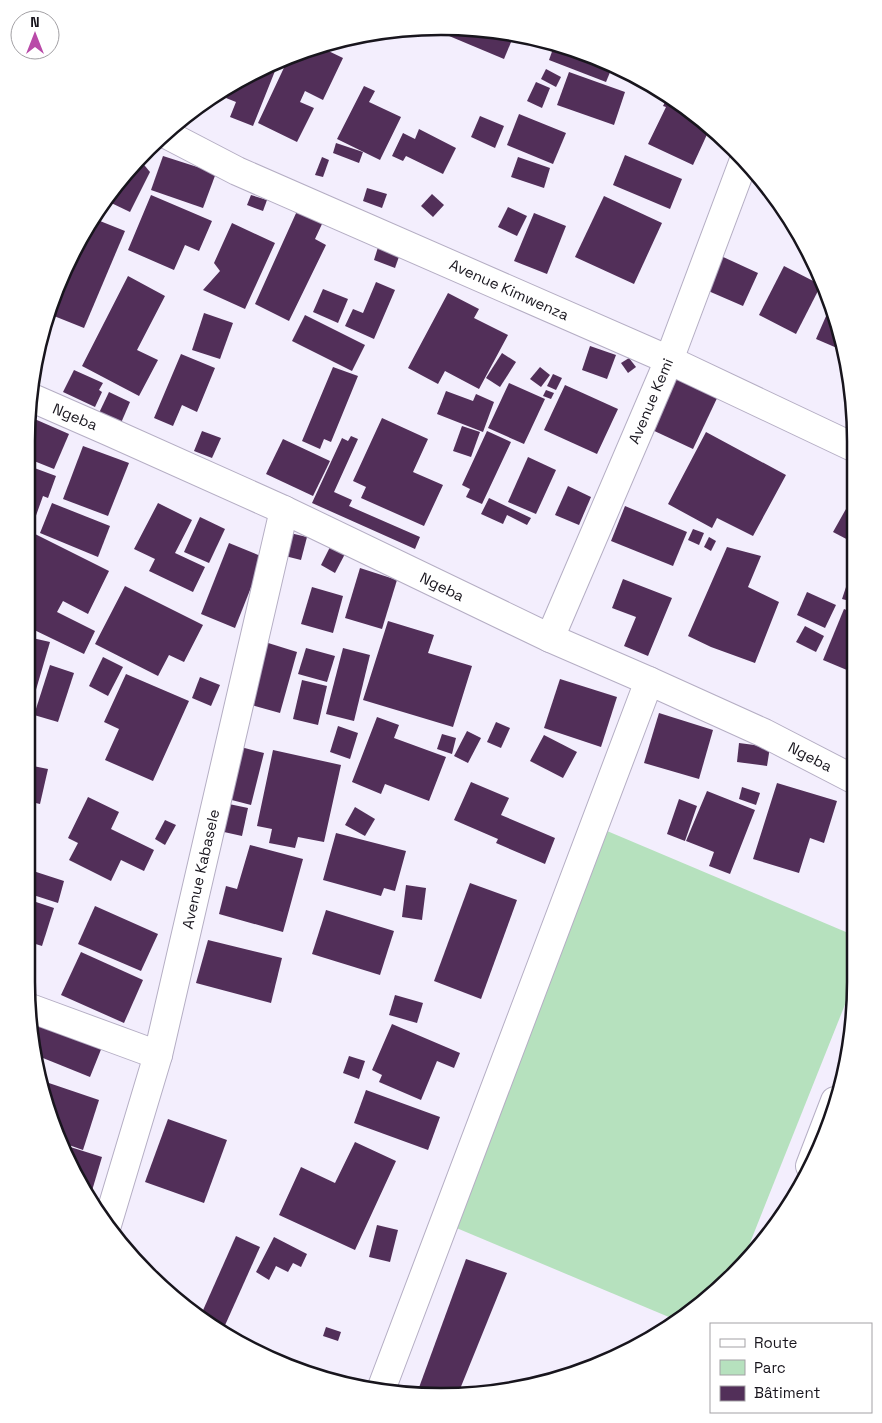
<svg xmlns="http://www.w3.org/2000/svg" width="882" height="1423" viewBox="0 0 882 1423" font-family="'Space Grotesk',sans-serif">
<rect width="100%" height="100%" fill="#f3eefd"/>
<polygon fill="#b6e1be" points="600,828 853,935 852,987 742,1263 693,1311 676,1320 447,1224"/>
<g fill="#522f59">
<polygon points="468,27 514,35 504,59 430,28"/>
<polygon points="555,43 613,65 606,82 549,60"/>
<polygon points="318,46 343,58 323,100 305,91 300,102 314,108 297,142 258,123 289,57 307,48"/>
<polygon points="279,61 253,126 230,117 236,102 226,98 233,82"/>
<polygon points="546,69 561,77 556,87 541,79"/>
<polygon points="569,72 625,92 614,125 557,105"/>
<polygon points="536,82 550,88 542,108 527,101"/>
<polygon points="364,86 375,91 369,102 401,117 380,160 337,139"/>
<polygon points="668,96 693,112 710,128 693,165 648,144 666,107 663,106"/>
<polygon points="519,114 566,133 553,164 507,145"/>
<polygon points="480,116 504,126 495,148 471,137"/>
<polygon points="419,129 456,148 443,174 406,156 403,161 392,156 403,133 415,139"/>
<polygon points="336,143 363,152 359,163 333,153"/>
<polygon points="625,155 682,179 670,209 613,185"/>
<polygon points="163,156 216,173 203,208 151,190"/>
<polygon points="322,157 329,160 323,177 315,175"/>
<polygon points="518,157 550,168 544,188 511,177"/>
<polygon points="138,160 140,160 150,172 130,212 105,200 112,189"/>
<polygon points="367,188 387,194 382,208 363,201"/>
<polygon points="432,194 444,205 433,217 421,206"/>
<polygon points="151,195 212,221 199,251 185,245 174,270 128,250"/>
<polygon points="251,195 267,200 263,211 247,205"/>
<polygon points="604,196 662,223 634,284 575,257"/>
<polygon points="508,207 527,216 517,236 498,227"/>
<polygon points="297,211 322,224 315,239 326,245 289,321 255,304"/>
<polygon points="534,213 566,226 547,274 514,261"/>
<polygon points="95,219 125,231 84,328 49,314 58,283"/>
<polygon points="232,223 275,243 245,309 203,290 220,271 214,263"/>
<polygon points="379,244 401,251 395,268 374,260"/>
<polygon points="721,256 758,273 743,306 706,290"/>
<polygon points="784,266 821,285 796,334 759,315"/>
<polygon points="128,276 165,296 137,350 158,360 139,396 82,366"/>
<polygon points="376,282 395,290 374,339 345,326 353,309 363,313"/>
<polygon points="323,289 348,299 338,323 313,312"/>
<polygon points="448,293 479,309 474,318 508,335 479,389 445,371 438,384 408,368"/>
<polygon points="830,307 842,333 844,351 816,339"/>
<polygon points="204,313 233,323 220,359 192,350"/>
<polygon points="305,315 365,345 352,371 292,341"/>
<polygon points="590,346 616,355 607,379 582,370"/>
<polygon points="502,353 516,362 500,387 486,378"/>
<polygon points="181,354 215,368 197,412 182,405 173,426 154,418"/>
<polygon points="37,358 41,359 34,379 32,378"/>
<polygon points="629,358 636,367 628,373 621,363"/>
<polygon points="333,367 358,376 331,442 324,439 320,449 302,441"/>
<polygon points="540,367 550,375 541,387 530,379"/>
<polygon points="74,370 103,383 99,390 102,392 95,407 63,392"/>
<polygon points="675,373 719,394 693,449 648,428"/>
<polygon points="553,374 562,378 556,390 547,386"/>
<polygon points="509,383 545,399 524,444 488,428"/>
<polygon points="565,385 618,409 597,454 544,430"/>
<polygon points="546,390 554,393 551,399 543,396"/>
<polygon points="446,391 473,401 476,394 494,402 483,432 437,414"/>
<polygon points="109,392 130,402 121,423 99,413"/>
<polygon points="30,417 69,434 54,469 29,459"/>
<polygon points="382,418 428,439 413,472 443,485 424,526 361,498 366,487 353,481"/>
<polygon points="462,426 480,432 471,457 453,451"/>
<polygon points="202,431 221,438 212,458 194,451"/>
<polygon points="487,431 511,442 482,504 466,497 470,489 462,485"/>
<polygon points="706,432 786,475 753,536 717,518 712,528 668,504"/>
<polygon points="351,436 358,439 334,492 352,500 349,506 420,537 415,549 312,503 342,438 348,441"/>
<polygon points="283,439 330,461 313,496 266,474"/>
<polygon points="83,446 129,463 108,516 63,499"/>
<polygon points="528,457 556,470 536,514 508,502"/>
<polygon points="29,466 56,476 48,498 43,496 33,524 29,523"/>
<polygon points="568,486 591,497 579,525 555,515"/>
<polygon points="855,493 854,543 833,532"/>
<polygon points="489,498 531,518 527,525 507,515 503,524 481,514"/>
<polygon points="52,503 110,526 98,557 40,533"/>
<polygon points="158,503 192,520 175,553 205,567 193,592 149,571 155,559 134,549"/>
<polygon points="625,506 687,532 673,566 611,541"/>
<polygon points="200,517 225,529 209,563 184,552"/>
<polygon points="693,529 704,533 699,545 688,540"/>
<polygon points="29,531 109,571 88,614 63,601 57,612 95,631 84,654 28,627"/>
<polygon points="290,533 307,537 301,560 285,556"/>
<polygon points="709,537 716,541 711,551 704,547"/>
<polygon points="229,543 263,557 235,628 201,614"/>
<polygon points="331,545 346,552 335,573 321,565"/>
<polygon points="727,547 761,556 748,587 779,602 755,663 711,647 688,636"/>
<polygon points="360,568 397,580 382,629 345,618"/>
<polygon points="849,578 854,579 854,602 842,599"/>
<polygon points="623,579 672,598 648,656 624,646 636,617 612,608"/>
<polygon points="125,586 203,625 184,662 169,655 158,676 95,644"/>
<polygon points="312,587 343,596 333,633 301,624"/>
<polygon points="807,592 836,605 825,628 797,615"/>
<polygon points="844,609 854,613 854,673 823,660"/>
<polygon points="388,621 434,635 428,653 472,666 453,727 363,700"/>
<polygon points="805,626 824,636 816,652 796,642"/>
<polygon points="28,637 50,642 28,717"/>
<polygon points="265,642 297,652 280,713 248,704"/>
<polygon points="306,648 335,656 327,682 298,674"/>
<polygon points="343,648 370,655 354,721 326,714"/>
<polygon points="103,657 123,667 108,696 89,686"/>
<polygon points="50,665 74,673 58,722 34,715"/>
<polygon points="126,674 189,701 153,781 105,760 119,729 104,722"/>
<polygon points="200,677 220,685 211,706 192,698"/>
<polygon points="560,679 617,697 601,747 544,728"/>
<polygon points="302,680 327,686 318,725 293,719"/>
<polygon points="659,713 713,730 699,779 644,763"/>
<polygon points="377,717 399,725 394,738 446,757 429,801 385,784 381,794 352,782"/>
<polygon points="496,722 510,728 501,748 487,742"/>
<polygon points="338,726 358,733 350,759 330,752"/>
<polygon points="467,731 481,738 468,763 454,756"/>
<polygon points="442,734 456,738 452,754 437,749"/>
<polygon points="544,735 577,752 563,778 530,761"/>
<polygon points="739,743 770,747 767,766 737,762"/>
<polygon points="237,746 264,753 251,805 224,798"/>
<polygon points="273,750 341,765 324,842 298,837 295,848 269,843 272,829 257,826"/>
<polygon points="28,765 48,769 40,804 27,801"/>
<polygon points="471,782 509,798 501,815 555,838 545,864 496,843 498,839 454,820"/>
<polygon points="777,783 837,801 824,843 810,838 799,873 753,859"/>
<polygon points="742,787 760,793 756,805 739,799"/>
<polygon points="707,791 755,810 730,874 709,866 714,852 686,841"/>
<polygon points="88,797 119,812 111,829 154,850 144,871 121,860 111,881 69,860 78,843 68,838"/>
<polygon points="679,799 697,806 685,841 667,834"/>
<polygon points="229,804 248,808 242,836 224,832"/>
<polygon points="355,807 375,819 365,836 345,825"/>
<polygon points="165,820 176,825 165,845 155,839"/>
<polygon points="336,833 406,851 395,891 384,888 381,896 323,880"/>
<polygon points="250,845 303,859 283,932 219,914 226,886 237,889"/>
<polygon points="27,869 64,881 58,903 27,893"/>
<polygon points="470,883 517,900 481,999 434,981"/>
<polygon points="406,885 426,888 422,920 402,917"/>
<polygon points="27,899 54,908 42,946 26,941"/>
<polygon points="95,906 158,934 141,971 78,944"/>
<polygon points="326,910 394,931 380,975 312,954"/>
<polygon points="208,940 282,958 271,1003 196,983"/>
<polygon points="81,952 143,980 124,1023 61,995"/>
<polygon points="395,995 423,1003 417,1023 389,1015"/>
<polygon points="33,1021 102,1047 90,1077 38,1056"/>
<polygon points="392,1024 460,1053 454,1068 437,1061 421,1100 379,1082 382,1075 372,1070"/>
<polygon points="349,1056 365,1061 359,1079 343,1073"/>
<polygon points="43,1081 99,1100 83,1150 63,1143 48,1115"/>
<polygon points="366,1090 440,1117 428,1150 354,1123"/>
<polygon points="168,1119 227,1140 204,1203 145,1182"/>
<polygon points="355,1142 396,1161 355,1250 279,1215 301,1167 335,1183"/>
<polygon points="64,1145 102,1157 91,1194"/>
<polygon points="377,1225 398,1230 390,1262 369,1257"/>
<polygon points="236,1236 260,1247 222,1332 210,1327 200,1317"/>
<polygon points="274,1237 307,1254 301,1267 293,1263 288,1272 276,1266 269,1280 256,1272"/>
<polygon points="466,1259 507,1273 458,1394 441,1397 417,1393"/>
<polygon points="326,1327 341,1332 338,1341 323,1336"/>
</g>
<g fill="none" stroke-linecap="round" stroke-linejoin="round">
<g stroke="#b5aec4" stroke-width="30">
<g id="street">
<polyline points="164,133 237,171 669,360 855,448"/>
<polyline points="30,397 110,432 284,510 550,638 649,681 764,733 853,779"/>
<polyline points="550,638 669,360 744,160"/>
<polyline points="30,1008 158,1055"/>
<polyline points="810,1166 835,1101"/>
<polyline points="107,1225 158,1055 284,510"/>
<polyline points="382,1387 649,681"/>
</g>
</g>
<use href="#street" stroke="#fff" stroke-width="28"/>
</g>
<g text-anchor="middle" stroke-width="5" stroke-linejoin="round" paint-order="stroke">
<g font-size="15" fill="#18151d" stroke="#fff">
<text transform="translate(509 290) rotate(24)" y="5">Avenue Kimwenza</text>
<text transform="translate(651 401) rotate(-67)" y="5">Avenue Kemi</text>
<text transform="translate(75 417) rotate(23)" y="5">Ngeba</text>
<text transform="translate(442 587) rotate(26)" y="5">Ngeba</text>
<text transform="translate(810 757) rotate(27)" y="5">Ngeba</text>
<text transform="translate(201 869) rotate(-77)" y="5">Avenue Kabasele</text>
</g>
</g>
<path d="M0 0H882V1423H0ZM441 35H441A406 406 0 0 1 847 441V982A406 406 0 0 1 441 1388H441A406 406 0 0 1 35 982V441A406 406 0 0 1 441 35Z" fill="#fff" fill-rule="evenodd"/>
<path fill="none" stroke="#18151d" stroke-width="2.5" d="M441 35H441A406 406 0 0 1 847 441V982A406 406 0 0 1 441 1388H441A406 406 0 0 1 35 982V441A406 406 0 0 1 441 35Z"/>
<rect x="710" y="1323" width="162" height="90" fill="#ffffff" stroke="#a3a1a5"/>
<rect x="720" y="1339" width="25" height="8" fill="#ffffff" stroke="#a3a1a5"/>
<text x="754" y="1348" font-size="15" fill="#18151d">Route</text>
<rect x="720" y="1360" width="25" height="15" fill="#b6e1be" stroke="#a3a1a5"/>
<text x="754" y="1373" font-size="15" fill="#18151d">Parc</text>
<rect x="720" y="1386" width="25" height="15" fill="#522f59" stroke="#a3a1a5"/>
<text x="754" y="1398" font-size="15" fill="#18151d">Bâtiment</text>
<g transform="translate(35 35)"><circle r="24" fill="#ffffff" stroke="#a3a1a5"/>
<path d="M0-4L9 19L0 12L-9 19Z" fill="#b94aa8"/>
<text y="-8" font-size="14" font-weight="bold" text-anchor="middle" fill="#18151d">N</text>
</g>
</svg>
